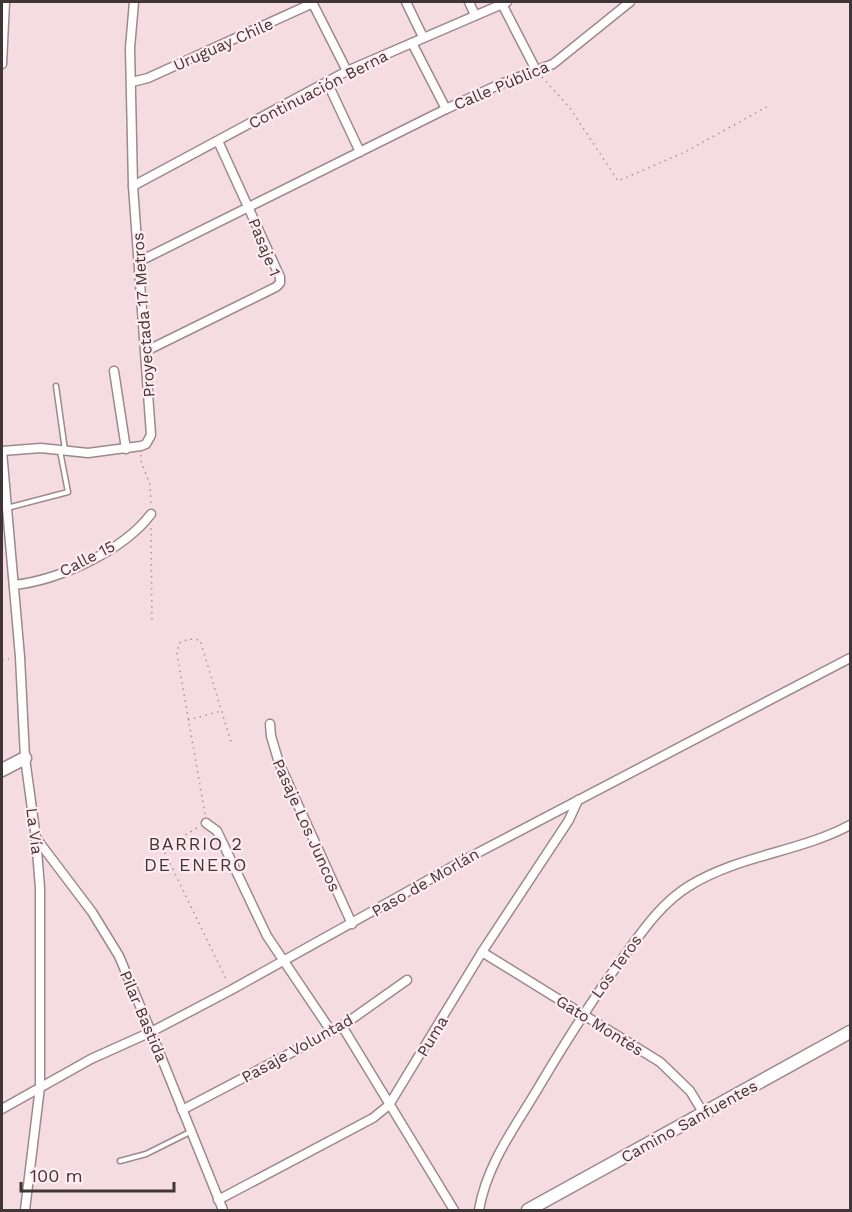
<svg xmlns="http://www.w3.org/2000/svg" width="852" height="1212" viewBox="0 0 852 1212" font-family="'Work Sans',sans-serif">
<rect width="100%" height="100%" fill="#f5dce3"/>
<g fill="none" stroke-linecap="round" stroke-linejoin="round">
<g stroke="#9e888e" stroke-width="7">
<g id="lane">
<polyline points="56,386 65,450"/>
<polyline points="7,508 68,492 60,451"/>
<polyline points="120,1161 146,1154 190,1132"/>
</g>
</g>
<g stroke="#9e888e" stroke-width="11">
<g id="street">
<polyline points="312,2 347,71"/>
<polyline points="406,2 423,37"/>
<polyline points="469,2 475,15"/>
<polyline points="502,4 536,70"/>
<polyline points="412,43 446,109"/>
<polyline points="2,64 5,2"/>
<polyline points="132,82 148,78 313,3"/>
<polyline points="327,82 360,152"/>
<polyline points="133,186 347,71 507,2"/>
<polyline points="140,261 446,109 498,85 553,64 630,2"/>
<polyline points="146,351 276,287 280,283 280,277 218,141"/>
<polyline points="114,371 126,449"/>
<polyline points="2,451 20,657 25,758 36,838 40,888 40,1087 25,1210"/>
<polyline points="2,451 41,448 88,453 141,446 146,444 151,435 133,186 130,48 134,2"/>
<path d="M 14,585 C 59,580 123,551 151,514"/>
<polyline points="270,724 271,736 279,763 352,924"/>
<polyline points="206,823 217,831 267,936 331,1031"/>
<polyline points="36,838 92,912 119,956 151,1032 223,1210"/>
<polyline points="482,952 660,1062 690,1091 704,1114"/>
<polyline points="342,1026 454,1210"/>
<polyline points="2,1109 91,1059 151,1032 231,990 466,859 850,658"/>
<polyline points="182,1110 342,1026 407,980"/>
<polyline points="218,1200 373,1118 389,1105 482,952 569,820 578,800"/>
<path d="M 479,1210 C 487,1163 516,1126 540,1085 C 566,1041 592,1000 622,959 C 642,932 660,904 689,886 C 739,855 800,852 850,825"/>
</g>
</g>
<g stroke="#9e888e" stroke-width="15">
<g id="secondary">
<polyline points="2,770 25,758"/>
<polyline points="528,1210 850,1032"/>
</g>
</g>
<g stroke="#a59398" stroke-width="1.5" stroke-dasharray="1.5 4.5" stroke-linecap="butt">
<polyline points="542,77 570,108 618,181 685,152 770,105"/>
<polyline points="141,455 141,461 150,485 151,505"/>
<polyline points="151,528 152,623"/>
<polyline points="2,660 9,659"/>
<polyline points="188,720 221,711"/>
<polyline points="205,814 177,654 179,643 189,639 200,640 231,742"/>
<polyline points="197,828 167,846 165,849 165,853 227,981"/>
</g>
<use href="#lane" stroke="#fff" stroke-width="4"/>
<use href="#street" stroke="#fff" stroke-width="8"/>
<use href="#secondary" stroke="#fff" stroke-width="12"/>
</g>
<g text-anchor="middle" stroke-width="4.5" stroke-linejoin="round" paint-order="stroke">
<g font-size="16" fill="#403639" stroke="#ffebf0">
<text transform="translate(223 44) rotate(-24)" y="6">Uruguay Chile</text>
<text transform="translate(501 85) rotate(-23)" y="6">Calle Pública</text>
<text transform="translate(318 89) rotate(-27)" y="6">Continuación Berna</text>
<text transform="translate(265 247) rotate(68)" y="6">Pasaje 1</text>
<text transform="translate(143 315) rotate(-94)" y="6">Proyectada 17 Metros</text>
<text transform="translate(87 558) rotate(-27)" y="6">Calle 15</text>
<text transform="translate(307 825) rotate(66)" y="6">Pasaje Los Juncos</text>
<text transform="translate(35 831) rotate(83)" y="6">La Vía</text>
<text transform="translate(425 882) rotate(-30)" y="6">Paso de Morlán</text>
<text transform="translate(616 966) rotate(-54)" y="6">Los Teros</text>
<text transform="translate(144 1016) rotate(67)" y="6">Pilar Bastida</text>
<text transform="translate(600 1025) rotate(32)" y="6">Gato Montés</text>
<text transform="translate(432 1036) rotate(-59)" y="6">Puma</text>
<text transform="translate(297 1048) rotate(-29)" y="6">Pasaje Voluntad</text>
<text transform="translate(689 1121) rotate(-29)" y="6">Camino Sanfuentes</text>
</g>
<g font-size="18" letter-spacing="1.5" fill="#403639" stroke="#ffebf0">
<text x="196" y="850">BARRIO 2<tspan x="196" dy="21">DE ENERO</tspan></text>
</g>
</g>
<rect width="852" height="1212" fill="none" stroke="#403639" stroke-width="6"/>
<path d="M21 1182v9h153v-9" fill="none" stroke="#403639" stroke-width="3"/>
<text x="30" y="1182" font-size="18" fill="#403639" stroke="#ffebf0" stroke-width="4.5" paint-order="stroke">100 m</text>
</svg>
